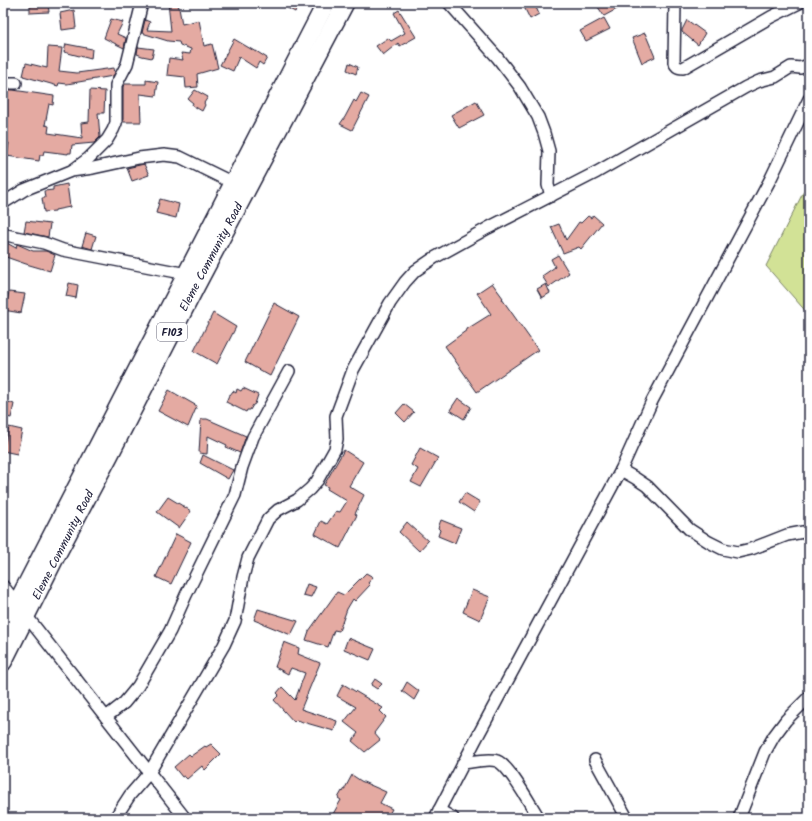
<svg xmlns="http://www.w3.org/2000/svg" width="812" height="821" viewBox="0 0 812 821" font-family="Kalam,sans-serif">
<rect width="100%" height="100%" fill="#fff"/>
<filter id="ink" filterUnits="userSpaceOnUse"><feTurbulence type="fractalNoise" baseFrequency=".025" numOctaves="2"/><feDisplacementMap in="SourceGraphic" scale="8" xChannelSelector="R" yChannelSelector="G"/><feConvolveMatrix kernelMatrix="1 2 1 2 8 2 1 2 1" color-interpolation-filters="sRGB"/></filter>
<g filter="url(#ink)">
<polygon fill="#d2e296" stroke="#7a8268" points="809,181 809,315 766,266"/>
<g fill="#e4aaa2" stroke="#22223b">
<polygon points="168,3 178,3 182,24 199,20 204,46 212,44 218,68 197,74 198,87 186,88 185,77 167,75 169,58 183,60 181,53 190,54 191,49 180,45 179,42 168,41 142,33 145,20 150,22 147,30 171,31"/>
<polygon points="278,3 300,3 295,12"/>
<polygon points="522,3 534,3 539,14 530,19"/>
<polygon points="606,3 628,3 604,16 598,7"/>
<polygon points="48,4 49,12 30,13 30,6"/>
<polygon points="74,10 76,28 62,30 60,13"/>
<polygon points="399,10 416,37 400,46 398,43 383,55 376,46 388,38 391,41 405,33 394,13"/>
<polygon points="604,18 610,29 586,41 580,31"/>
<polygon points="111,19 123,22 117,34 126,38 124,48 104,38"/>
<polygon points="687,20 705,33 698,45 682,32 682,30"/>
<polygon points="645,33 655,57 642,63 632,38"/>
<polygon points="234,39 256,52 256,51 267,58 263,65 259,62 256,68 239,57 233,71 220,65"/>
<polygon points="66,44 92,49 91,59 64,52"/>
<polygon points="48,47 62,48 59,71 77,73 114,68 115,73 113,76 67,84 59,83 58,86 23,76 26,63 47,68"/>
<polygon points="138,47 154,49 152,58 142,56 137,54"/>
<polygon points="349,63 358,67 356,74 347,70"/>
<polygon points="146,80 158,82 156,96 140,94 141,122 123,122 123,87 124,84 146,84"/>
<polygon points="3,90 13,90 54,96 53,105 49,104 45,125 49,126 48,133 82,138 81,123 89,122 90,90 105,91 104,113 98,113 100,137 94,143 72,145 71,153 68,153 68,154 44,151 43,155 40,155 39,161 7,156 9,143 5,142 7,127 3,127"/>
<polygon points="195,90 208,97 204,103 205,105 202,111 192,105 193,103 188,99"/>
<polygon points="361,93 369,97 352,130 340,124 345,117 354,100 356,102"/>
<polygon points="476,101 484,115 459,128 451,115"/>
<polygon points="144,164 149,175 132,181 127,168"/>
<polygon points="67,184 70,207 55,210 55,211 44,212 42,198 45,198 44,191 53,190 53,187"/>
<polygon points="160,199 179,204 176,218 156,213"/>
<polygon points="593,215 602,223 581,249 579,247 563,253 551,227 559,224 566,240 579,222 581,223 588,216 591,218"/>
<polygon points="26,221 50,224 48,237 24,232"/>
<polygon points="86,233 96,236 92,249 82,246"/>
<polygon points="3,241 16,248 17,244 33,251 46,251 55,255 50,271 26,264 3,256"/>
<polygon points="558,255 569,273 549,287 542,276 555,267 551,259"/>
<polygon points="69,283 78,285 76,298 66,296"/>
<polygon points="492,283 503,298 502,299 538,350 477,392 445,346 467,330 467,329 491,314 477,293"/>
<polygon points="546,284 550,293 542,298 537,289"/>
<polygon points="9,292 25,294 21,313 3,310 3,301 7,301"/>
<polygon points="274,303 299,317 270,376 245,362"/>
<polygon points="213,313 236,327 217,364 194,351"/>
<polygon points="243,388 258,395 255,404 253,405 250,410 247,410 246,412 226,402 229,395 230,395 233,391 236,393 237,389 241,391"/>
<polygon points="169,390 197,406 188,427 158,411"/>
<polygon points="458,398 471,407 464,419 450,410"/>
<polygon points="3,400 14,404 11,418 3,416"/>
<polygon points="404,404 414,412 405,422 396,413"/>
<polygon points="201,419 207,419 246,436 240,453 226,447 227,445 208,436 207,454 199,453"/>
<polygon points="9,427 22,430 17,454 3,451"/>
<polygon points="420,448 438,458 421,487 411,482 418,469 411,465"/>
<polygon points="344,450 363,462 349,486 364,495 355,514 357,515 340,548 315,534 321,521 327,524 336,511 340,512 347,501 327,489 328,487 324,485"/>
<polygon points="203,455 233,470 228,479 200,463"/>
<polygon points="465,493 480,502 474,512 459,502"/>
<polygon points="168,497 191,511 179,528 157,512"/>
<polygon points="441,520 461,528 455,543 438,536 440,530 438,528"/>
<polygon points="407,522 428,541 419,551 399,532"/>
<polygon points="176,534 191,542 171,584 156,577"/>
<polygon points="366,573 373,577 368,583 370,585 355,601 353,599 347,609 339,631 334,630 328,647 306,640 309,631 337,592 344,595"/>
<polygon points="307,584 316,587 311,597 303,595"/>
<polygon points="472,590 490,597 480,620 463,612"/>
<polygon points="258,609 298,621 291,635 254,620"/>
<polygon points="348,638 375,649 370,660 344,649"/>
<polygon points="284,642 299,648 298,654 320,663 301,709 337,721 334,731 296,720 294,722 274,700 279,695 277,693 282,687 295,700 305,673 291,668 288,674 275,667"/>
<polygon points="375,679 382,684 377,689 371,685"/>
<polygon points="407,682 419,691 414,700 402,691"/>
<polygon points="343,684 383,708 380,711 386,717 374,733 380,740 365,752 352,741 358,733 344,722 356,707 337,696"/>
<polygon points="211,744 221,754 205,770 202,766 187,779 184,776 182,777 174,767 189,754 191,756 205,746 206,747"/>
<polygon points="352,775 361,781 386,792 380,803 392,809 388,816 386,815 385,818 341,818 333,814 341,800 338,798 342,791 343,792"/>
</g>
<g fill="none" stroke-linecap="round" stroke-linejoin="round">
<g stroke="#22223b" stroke-width="14">
<g id="street">
<polyline points="449,3 497,57 520,87 538,117 544,133 549,151 548,185 551,196"/>
<path d="M 675,3 L 674,62 C 676,66 677,68 683,68 L 771,17 L 799,3"/>
<polyline points="3,83 16,83"/>
<polyline points="73,170 89,158 107,140 113,130 116,123 116,85 127,64 142,3"/>
<polyline points="3,203 24,190 71,171 93,168 139,158 164,155 180,157 233,183"/>
<polyline points="6,235 44,243 63,250 187,274"/>
<polyline points="621,470 635,478 647,486 689,529 709,542 723,549 738,552 751,549 787,535 803,532 809,533"/>
<polyline points="3,586 185,818"/>
<polyline points="106,717 124,703 138,686 170,631 186,595 235,495 242,467 253,437 289,371"/>
<polyline points="595,760 627,818"/>
<path d="M 463,763 C 473,762 489,758 497,761 C 509,765 531,806 539,818"/>
<polyline points="439,810 453,818"/>
<polyline points="115,818 130,795 149,773 224,645 235,621 243,577 248,558 268,519 278,510 297,500 310,489 317,481 335,449 337,439 336,416 353,370 390,303 405,282 415,271 434,258 488,228 597,172 746,87 759,81 775,77 791,67 800,68 809,65"/>
<polyline points="435,818 475,741 621,470 652,401 771,178 809,99"/>
<polyline points="739,818 765,752 774,736 786,720 809,697"/>
</g>
</g>
<g stroke="#22223b" stroke-width="20">
<g id="primary">
<polyline points="3,630 326,3"/>
<polyline points="3,662 56,556 109,456 196,286 345,3"/>
</g>
</g>
<use href="#street" stroke="#fff" stroke-width="11"/>
<use href="#primary" stroke="#fff" stroke-width="17"/>
</g>
</g>
<g text-anchor="middle" stroke-width="3" stroke-linejoin="round" paint-order="stroke">
<rect fill="#fff" stroke="#646476" stroke-width="1" x="157" y="323" width="30" height="18" rx="3"/>
<g font-size="11" font-weight="bold" fill="#22223b">
<text x="172" y="336">F103</text>
</g>
<g font-size="12" fill="#22223b" stroke="#fff">
<text transform="translate(211 257) rotate(-62)" y="4">Eleme Community Road</text>
<text transform="translate(63 545) rotate(-63)" y="4">Eleme Community Road</text>
</g>
</g>
<rect width="812" height="821" fill="none" stroke="#fff" stroke-width="16"/>
<rect x="8" y="8" width="796" height="805" fill="none" stroke="#22223b" stroke-width="1.5" filter="url(#ink)"/>
</svg>
